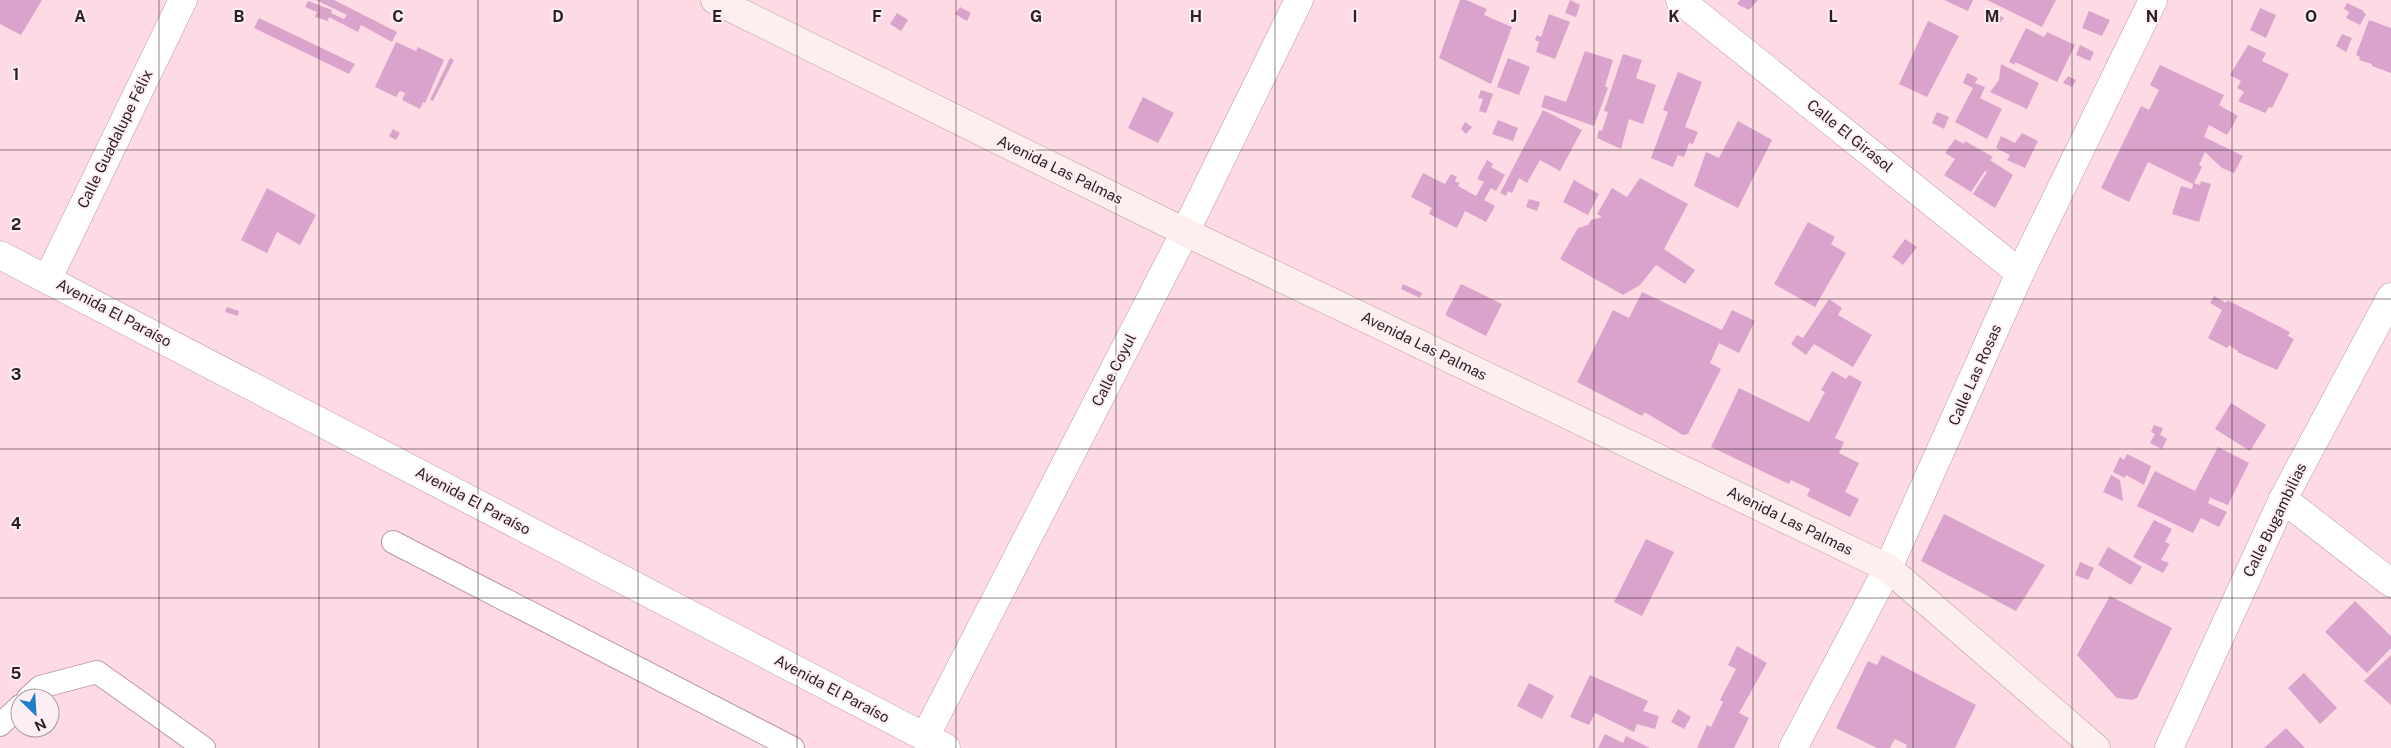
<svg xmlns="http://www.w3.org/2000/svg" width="2391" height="748" viewBox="0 0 2391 748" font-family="'Public Sans',sans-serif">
<rect width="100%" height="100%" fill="#fedae5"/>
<g fill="#daa3cc">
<polygon points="0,0 42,0 21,35 0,24"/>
<polygon points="316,0 334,0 397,32 392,42 361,25 358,32 329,17 328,21 315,17 317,12 305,7 308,1 332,10 331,13 344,19 347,15"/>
<polygon points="1460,0 1466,0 1487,9 1484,15 1512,27 1491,84 1439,58"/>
<polygon points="1570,0 1580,5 1576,17 1565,13"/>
<polygon points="1740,0 1758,0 1749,10 1737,4"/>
<polygon points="1944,0 1973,0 1968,11"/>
<polygon points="1987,0 2056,0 2042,27"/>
<polygon points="2347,3 2364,11 2363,12 2366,14 2360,25 2346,18 2349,12 2344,9"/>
<polygon points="960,7 971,13 967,21 955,14"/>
<polygon points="2260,8 2276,15 2266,38 2250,30"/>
<polygon points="2089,11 2110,20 2102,36 2082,28"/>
<polygon points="1994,12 2004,18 1999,24 1990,18"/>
<polygon points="897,13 908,20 901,31 890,24"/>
<polygon points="1549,14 1570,22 1555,59 1536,52 1539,42 1535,40 1537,35 1541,37"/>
<polygon points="259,18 355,64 349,74 254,28"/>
<polygon points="2369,20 2391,28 2391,73 2372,66 2372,64 2359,60 2360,57 2356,55"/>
<polygon points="1928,21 1959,36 1927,97 1899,84"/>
<polygon points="2026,28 2044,37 2047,32 2075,45 2057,82 2015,62 2015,65 2009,62"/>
<polygon points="2342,34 2352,38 2346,52 2336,46"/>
<polygon points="396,42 416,51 418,47 444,60 425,103 423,102 420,109 402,100 405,93 400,91 396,97 375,87"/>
<polygon points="2080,45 2094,52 2090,61 2076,55"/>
<polygon points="2248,45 2266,53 2262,61 2289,74 2272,108 2269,107 2265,113 2238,101 2244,92 2237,88 2241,81 2230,75"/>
<polygon points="1585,51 1613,60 1605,86 1608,88 1594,126 1541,107 1545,95 1566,102"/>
<polygon points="1623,54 1642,60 1636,78 1656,85 1643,124 1629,119 1621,149 1597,138 1599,130 1602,131 1608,112 1604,111"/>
<polygon points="450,58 454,60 433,101 430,100"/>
<polygon points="1508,58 1530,67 1519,95 1497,87"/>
<polygon points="2001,64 2039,83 2027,109 1990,92 1999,80"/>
<polygon points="2160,65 2224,95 2219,105 2238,116 2227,135 2209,125 2204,137 2243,156 2234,173 2222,168 2205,152 2199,165 2202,167 2194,183 2200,185 2201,181 2211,184 2199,222 2172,214 2181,186 2192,189 2193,184 2148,162 2129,202 2101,188 2141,106 2149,110 2159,90 2150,85"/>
<polygon points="1678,72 1702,82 1685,127 1698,132 1693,144 1689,143 1684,157 1678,155 1673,167 1651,158 1668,112 1663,110"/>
<polygon points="1967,73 1978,78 1975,83 1985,87 1980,98 2002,109 1987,139 1955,122 1973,88 1963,83"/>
<polygon points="2068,76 2076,80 2072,87 2063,83"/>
<polygon points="1481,90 1493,94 1486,113 1479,111 1483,99 1478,98"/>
<polygon points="1143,97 1174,113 1158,143 1128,128"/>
<polygon points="1543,110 1582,130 1560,171 1540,160 1527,183 1519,178 1512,193 1508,191 1506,196 1500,193"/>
<polygon points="1937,112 1949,117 1944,129 1932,123"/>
<polygon points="1498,120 1518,128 1513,141 1492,134"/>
<polygon points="1738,121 1772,140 1738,208 1694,186 1706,152 1719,158"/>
<polygon points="1465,122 1472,127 1466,134 1461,129"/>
<polygon points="393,129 400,133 396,140 389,136"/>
<polygon points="2022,133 2038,141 2025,168 2007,160 2010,155 1996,148 2001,136 2015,143"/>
<polygon points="1955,139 1964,144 1965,141 1993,157 1990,160 2013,175 1995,208 1973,194 1987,172 1985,171 1971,192 1944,175 1955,159 1945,153"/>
<polygon points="1487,160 1493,164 1491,167 1505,175 1496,191 1491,188 1484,200 1495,206 1486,222 1465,211 1457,228 1429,214 1432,208 1411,197 1423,173 1445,184 1451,174 1457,177 1455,181 1460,183 1458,186 1476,196 1484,182 1477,179"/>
<polygon points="1640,178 1688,204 1664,249 1695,270 1685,284 1656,265 1640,285 1623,295 1560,259 1578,228 1588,225 1591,220 1602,217 1597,214 1612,188 1627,197"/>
<polygon points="1574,180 1599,194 1588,215 1563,202"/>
<polygon points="267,188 316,215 300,245 277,232 267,253 241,240"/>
<polygon points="1529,199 1540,202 1537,211 1526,207"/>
<polygon points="1808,222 1835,237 1831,244 1846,253 1815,307 1774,284"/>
<polygon points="1905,239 1917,247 1903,265 1892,257"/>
<polygon points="1403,284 1422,293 1420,298 1401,289"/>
<polygon points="1461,284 1502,304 1486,336 1445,315"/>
<polygon points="1642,292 1722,330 1732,310 1755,321 1739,353 1719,343 1710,363 1721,369 1688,434 1683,435 1646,413 1644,413 1642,416 1577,382 1613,310 1629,318"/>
<polygon points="2214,296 2226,303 2227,300 2290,332 2288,336 2294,339 2277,370 2237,352 2238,351 2229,345 2227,348 2208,338 2222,310 2210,303"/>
<polygon points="1829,299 1842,308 1838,315 1872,335 1853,367 1814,344 1806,355 1791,344 1797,335 1803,338"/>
<polygon points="227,307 239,311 238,316 225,312"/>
<polygon points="1832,371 1846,379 1849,375 1862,382 1835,438 1844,442 1839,453 1859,463 1845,492 1859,499 1850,517 1807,496 1810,489 1791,480 1789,484 1711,447 1739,388 1809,422 1825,392 1821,390"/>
<polygon points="2231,403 2266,425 2250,451 2215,429"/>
<polygon points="2154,425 2163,428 2160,435 2167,439 2162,449 2150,443 2155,434 2151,432"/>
<polygon points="2218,447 2249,463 2228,505 2203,495 2210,498 2208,503 2227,512 2219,527 2201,518 2193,533 2137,506 2155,471 2195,491"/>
<polygon points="2127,454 2151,466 2144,485 2126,475 2125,478 2113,472 2120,457 2124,460"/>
<polygon points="2111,475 2120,480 2123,501 2103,492"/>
<polygon points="1944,514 2045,565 2016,611 1921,561"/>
<polygon points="2154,520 2172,529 2165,542 2170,544 2161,560 2169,563 2163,573 2133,557"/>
<polygon points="1646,539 1674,552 1642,616 1614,602"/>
<polygon points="2108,547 2142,567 2131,585 2098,565"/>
<polygon points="2080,562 2094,568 2088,580 2075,575"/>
<polygon points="2110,596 2172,628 2137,698 2132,700 2117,698 2077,655"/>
<polygon points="2355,601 2391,636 2391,648 2367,673 2325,632"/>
<polygon points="1737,646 1767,663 1739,713 1749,718 1734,748 1697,748 1707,725 1711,727 1723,702 1720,700 1736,669 1728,665"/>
<polygon points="1882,655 1976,705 1955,748 1906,748 1907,745 1895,739 1890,748 1877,748 1836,728 1868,661 1877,665"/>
<polygon points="2391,655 2391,705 2364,681"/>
<polygon points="2304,673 2337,708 2320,724 2288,688"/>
<polygon points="1590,675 1648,701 1643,711 1659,716 1655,729 1637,724 1634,732 1595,713 1589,725 1570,717"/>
<polygon points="1529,683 1554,696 1542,719 1517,706"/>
<polygon points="1678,709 1691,717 1684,729 1671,722"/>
<polygon points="2286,728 2305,748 2264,748"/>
<polygon points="1605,734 1623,743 1626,736 1650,748 1598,748"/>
</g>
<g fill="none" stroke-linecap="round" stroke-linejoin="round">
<g stroke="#ba98a2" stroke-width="24">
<g id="lane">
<polyline points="393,542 793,748"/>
<polyline points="28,698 40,687 97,672 204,748"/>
<polyline points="0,725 20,706"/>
</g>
</g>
<g stroke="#ba98a2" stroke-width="29">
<g id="street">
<polyline points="1680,0 2020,273"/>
<polyline points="0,255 946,748"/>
<polyline points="48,278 183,0"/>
<polyline points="2283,499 2391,583"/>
<polyline points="925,737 1185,232 1299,0"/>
<polyline points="1793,748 1888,568 2020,273 2153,0"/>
<polyline points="2169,748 2283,499 2391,297"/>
</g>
</g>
<g stroke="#ba98a2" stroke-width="29">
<polyline id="secondary" points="715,0 1185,232 1888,568 2096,748"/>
</g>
<use href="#lane" stroke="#fff" stroke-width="22"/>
<use href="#street" stroke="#fff" stroke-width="28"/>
<use href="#secondary" stroke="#fdefee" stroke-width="28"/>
</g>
<path fill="none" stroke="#2c1f23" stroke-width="1" stroke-opacity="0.55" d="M 159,0 L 159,748M 319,0 L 319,748M 478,0 L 478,748M 638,0 L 638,748M 797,0 L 797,748M 956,0 L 956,748M 1116,0 L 1116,748M 1275,0 L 1275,748M 1435,0 L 1435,748M 1594,0 L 1594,748M 1753,0 L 1753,748M 1913,0 L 1913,748M 2072,0 L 2072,748M 2232,0 L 2232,748M 0,150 L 2391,150M 0,299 L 2391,299M 0,449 L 2391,449M 0,598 L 2391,598"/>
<g text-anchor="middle" stroke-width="4" stroke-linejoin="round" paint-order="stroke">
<g font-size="15" fill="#2c1f23" stroke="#fdeef2">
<text transform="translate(1850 136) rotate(39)" y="5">Calle El Girasol</text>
<text transform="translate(115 139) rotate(-64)" y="5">Calle Guadalupe Félix</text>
<text transform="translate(1060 170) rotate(26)" y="5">Avenida Las Palmas</text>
<text transform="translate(114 313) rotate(28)" y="5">Avenida El Paraíso</text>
<text transform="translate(1424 346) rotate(26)" y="5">Avenida Las Palmas</text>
<text transform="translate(1114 370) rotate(-63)" y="5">Calle Coyul</text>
<text transform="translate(1975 375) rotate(-66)" y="5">Calle Las Rosas</text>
<text transform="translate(473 501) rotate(28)" y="5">Avenida El Paraíso</text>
<text transform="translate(2275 520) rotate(-64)" y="5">Calle Bugambilias</text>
<text transform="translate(1790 521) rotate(26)" y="5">Avenida Las Palmas</text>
<text transform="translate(832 689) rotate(28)" y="5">Avenida El Paraíso</text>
</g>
</g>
<g font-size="16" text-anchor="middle" font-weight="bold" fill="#2c1f23" stroke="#fdeef2" stroke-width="4" stroke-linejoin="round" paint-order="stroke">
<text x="80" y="22">A</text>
<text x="239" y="22">B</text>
<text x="398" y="22">C</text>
<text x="558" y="22">D</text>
<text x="717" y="22">E</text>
<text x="877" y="22">F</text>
<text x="1036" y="22">G</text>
<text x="1196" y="22">H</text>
<text x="1355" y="22">I</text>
<text x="1514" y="22">J</text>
<text x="1674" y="22">K</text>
<text x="1833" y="22">L</text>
<text x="1992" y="22">M</text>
<text x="2152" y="22">N</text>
<text x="2311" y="22">O</text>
<text x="16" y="80">1</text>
<text x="16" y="230">2</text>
<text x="16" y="380">3</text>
<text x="16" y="529">4</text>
<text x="16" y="679">5</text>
</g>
<g transform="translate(35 713) rotate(155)"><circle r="24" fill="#fdeef2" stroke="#a99b9f"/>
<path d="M0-4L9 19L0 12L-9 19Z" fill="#207fcb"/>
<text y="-8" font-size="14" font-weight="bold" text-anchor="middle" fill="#2c1f23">N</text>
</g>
</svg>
